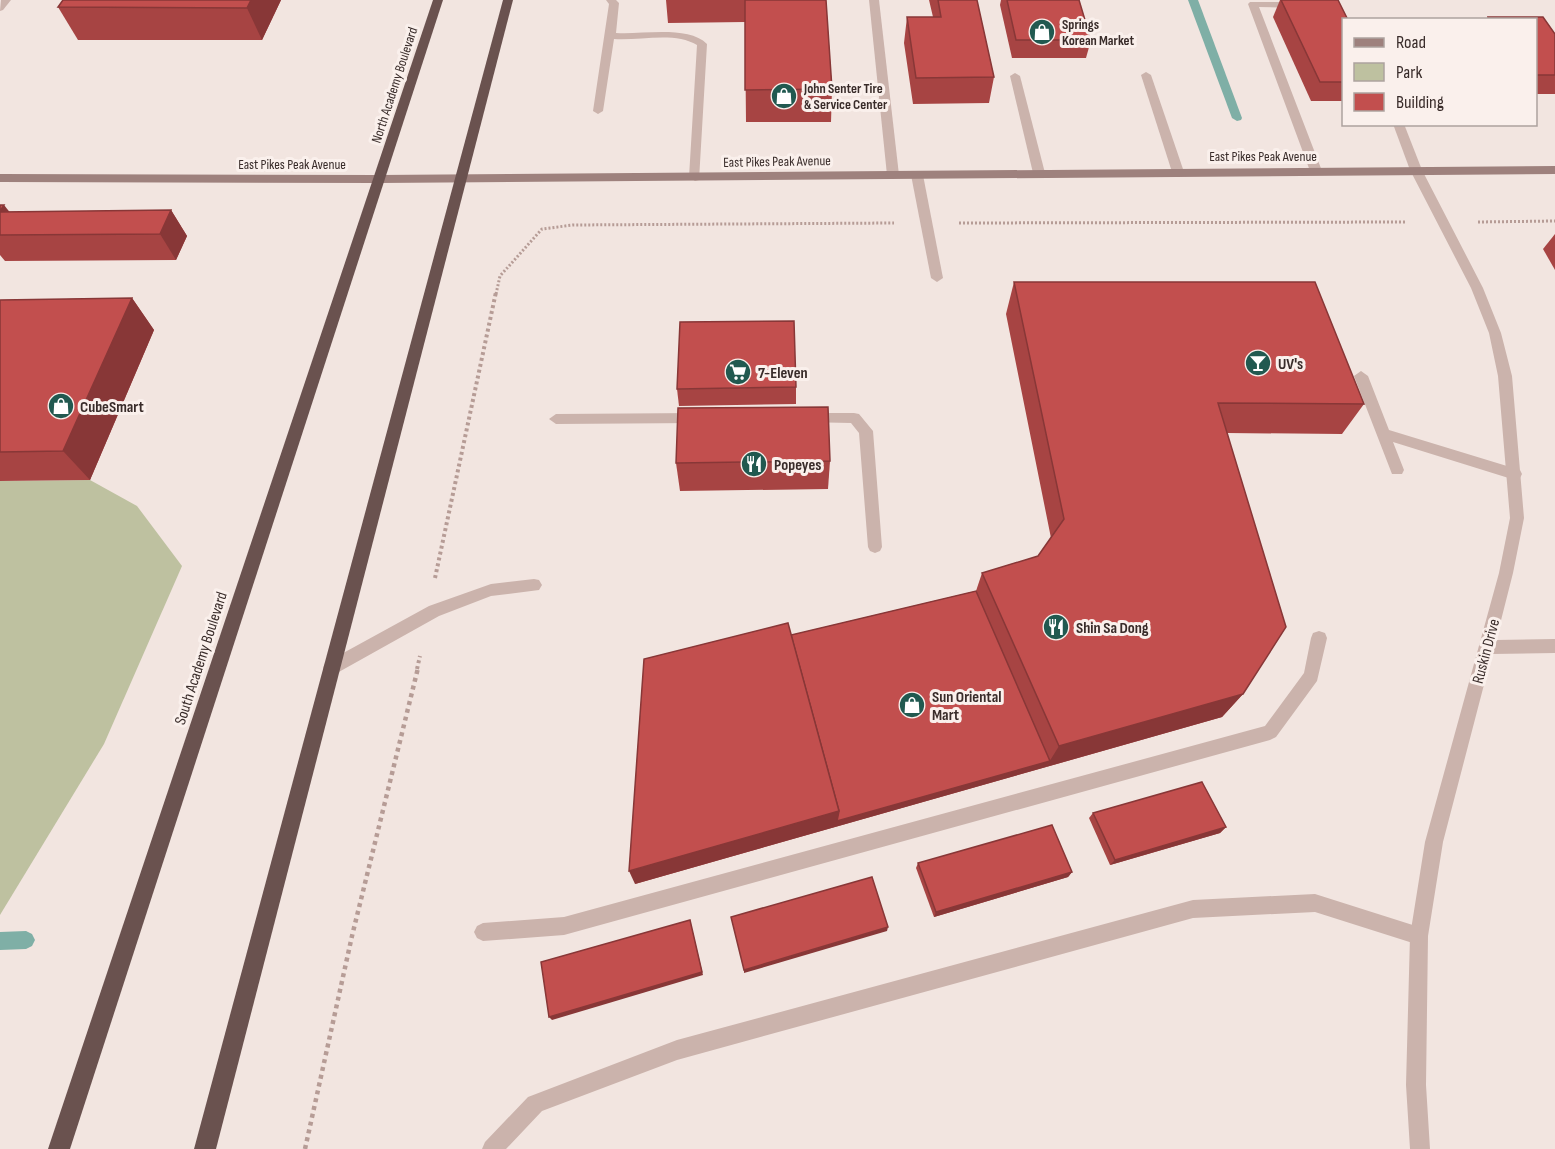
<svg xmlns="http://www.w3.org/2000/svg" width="1555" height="1149" viewBox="0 0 1555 1149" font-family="'Sofia Sans Condensed',sans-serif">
<rect width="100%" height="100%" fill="#f2e5e0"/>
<polygon fill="#bec1a0" points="90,480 137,506 182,566 104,744 0,915 0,481"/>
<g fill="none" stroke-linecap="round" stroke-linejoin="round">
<g fill="#7fafa6" fill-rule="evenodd">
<polygon points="1188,0 1198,0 1242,118 1241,120 1237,121 1232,118"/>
<polygon points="26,931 32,934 35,940 32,946 26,949 0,950 0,932"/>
</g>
<g stroke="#b69c96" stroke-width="3" stroke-dasharray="2 2" stroke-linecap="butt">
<polyline points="1478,222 1555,221"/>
<polyline points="959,223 1407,222"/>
<polyline points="496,294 500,276 542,229 573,225 894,223"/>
</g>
<g stroke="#b69c96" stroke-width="4" stroke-dasharray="3 3" stroke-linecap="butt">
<polyline points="435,578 496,292"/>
<polyline points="417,669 420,656"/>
</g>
<polyline stroke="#b69c96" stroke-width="4.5" stroke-dasharray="4 4" stroke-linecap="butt" points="305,1149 352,936 418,668"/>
<g fill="#cbb3ac" fill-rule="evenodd">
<polygon points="1,0 11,0 3,10 0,11"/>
<path d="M 606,0 L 616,0 L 619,3 L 616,33 C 641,35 688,25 707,44 L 699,180 L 695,181 L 689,177 L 697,45 C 675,31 639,41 614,39 L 603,111 L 598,114 L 593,111 L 609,4 Z"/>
<polygon points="869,0 879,0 899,175 893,179 887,175"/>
<polygon points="1250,2 1297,2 1302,5 1297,8 1259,7 1322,171 1320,174 1316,175 1310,171 1248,4"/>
<polygon points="1146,72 1151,75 1184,172 1182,175 1174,175 1172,172 1141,75"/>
<polygon points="1015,73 1020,76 1045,173 1039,177 1033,173 1010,76"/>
<polygon points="1393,124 1404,124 1422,170 1420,173 1416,174 1410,170"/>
<polygon points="917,171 923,175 943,278 937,282 931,278 911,175"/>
<polygon points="1361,371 1368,376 1389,430 1520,470 1522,474 1520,478 1515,480 1393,442 1404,470 1402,474 1392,474 1354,376"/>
<polygon points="697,413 704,418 697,423 556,424 549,419 556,414"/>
<polygon points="808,413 854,413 859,414 873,431 882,547 880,551 875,553 870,551 868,547 859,433 851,423 803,422 801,418"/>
<polygon points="534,579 539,580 542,585 539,590 491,596 439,616 337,673 331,675 325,673 323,668 325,663 429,606 491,584"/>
<polygon points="1319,631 1325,633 1327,638 1317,681 1276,737 1270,740 564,935 483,941 477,938 474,932 477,926 483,923 564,917 1265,726 1304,673 1311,638 1313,633"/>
<polygon points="1315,894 1419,927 1425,930 1428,936 1425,942 1419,945 1315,912 1193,918 677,1060 542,1111 506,1149 482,1149 485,1142 528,1097 677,1040 1193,900"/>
</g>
<polygon fill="#cbb3ac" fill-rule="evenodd" points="1416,166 1422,170 1483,288 1501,333 1512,376 1524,518 1513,573 1496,640 1555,639 1555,653 1492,654 1443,842 1428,936 1426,1085 1430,1149 1410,1149 1406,1085 1410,936 1425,842 1499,573 1510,518 1498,376 1489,333 1471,288 1410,170"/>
<polygon fill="#9e817d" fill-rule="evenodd" points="1555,166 1555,174 379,183 0,182 0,174 379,175"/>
<g fill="#6a524f" fill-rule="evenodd">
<polygon points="433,0 443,0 70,1149 48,1149"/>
<polygon points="503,0 513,0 216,1149 194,1149"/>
</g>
</g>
<g fill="#a74443">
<polygon points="63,0 281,0 262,40 78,40 58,7"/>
<polygon points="666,0 826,0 832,89 831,122 746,122 745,22 668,23"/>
<polygon points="929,0 977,0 994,77 989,103 913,104 904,43 907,17 933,17"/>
<polygon points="1001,0 1079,0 1091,40 1086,58 1012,58 1000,5"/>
<polygon points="1280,0 1338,0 1344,20 1344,101 1311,101 1273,17"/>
<polygon points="1488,17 1543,17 1555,34 1555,94 1536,94 1536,20 1486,20"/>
<polygon points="0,205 9,212 171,210 187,236 176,260 5,261 0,255"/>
<polygon points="1555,234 1555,270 1543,249"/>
<polygon points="1014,282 1364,404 1342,434 1227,433 1243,694 1222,717 635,884 791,635 976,591 982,573 1038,556 1051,538 1006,314"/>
<polygon points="132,298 154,330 90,480 0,481 0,300"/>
<polygon points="796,387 796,404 679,406 677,389"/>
<polygon points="830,461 828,489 680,491 676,463"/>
<polygon points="1093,813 1226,827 1220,833 1110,865 1089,818"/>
<polygon points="918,863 1072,872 1068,877 934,917 916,868"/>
</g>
<g fill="#883737">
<polygon points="251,0 281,0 262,40 247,8"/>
<polygon points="4,205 24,230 0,213 0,211"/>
<polygon points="171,210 187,236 176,260 160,234"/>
<polygon points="132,298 154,330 90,480 63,451"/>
<polygon points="1243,694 1222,717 1046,767 1059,746"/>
<polygon points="1050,761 1046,767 635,884 629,871 839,811"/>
<polygon points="1226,827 1220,833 1110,865 1115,860"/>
<polygon points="1072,872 1068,877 934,917 936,912"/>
<polygon points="690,920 703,975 552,1020 549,1017"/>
<polygon points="888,927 887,931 744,973 744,970"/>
</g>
<g fill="#c24f4e" stroke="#883737" stroke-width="1.5">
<polygon points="63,0 251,0 247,8 58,7"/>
<polygon points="745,0 826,0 832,89 745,90"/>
<polygon points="938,0 977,0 994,77 916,78 907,17 941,17"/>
<polygon points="1007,0 1079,0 1091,40 1016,40"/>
<polygon points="1281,0 1338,0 1348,20 1344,20 1344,82 1320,82"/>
<polygon points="1488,17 1543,17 1555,34 1555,75 1536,75 1536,20 1489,20"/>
<polygon points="0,205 4,205 0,211"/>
<polygon points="171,210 160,234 0,235 0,212"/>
<polygon points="1014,282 1315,282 1364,404 1218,403 1286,627 1243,694 1059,746 982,573 1038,556 1064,519"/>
<polygon points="132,298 63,451 0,452 0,300"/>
<polygon points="794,321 796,387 677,389 680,322"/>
<polygon points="828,407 830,461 676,463 678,408"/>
<polygon points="976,591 1050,761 837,821 839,811 791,635"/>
<polygon points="788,623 839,811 629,871 644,659"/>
<polygon points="1202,782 1226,827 1115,860 1093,813"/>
<polygon points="1052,825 1072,872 936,912 918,863"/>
<polygon points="872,877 888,927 744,970 731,917"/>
<polygon points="690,920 702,972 549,1017 541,962"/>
</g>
<defs>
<g id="shop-disc" transform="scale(1.35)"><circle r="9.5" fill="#215950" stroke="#faf0ec"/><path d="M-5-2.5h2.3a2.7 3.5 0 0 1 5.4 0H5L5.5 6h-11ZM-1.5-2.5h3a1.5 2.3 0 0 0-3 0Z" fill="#fff"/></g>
<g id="bar-disc" transform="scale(1.35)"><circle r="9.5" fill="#215950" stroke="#faf0ec"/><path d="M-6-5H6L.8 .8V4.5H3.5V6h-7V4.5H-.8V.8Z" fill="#fff"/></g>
<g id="supermarket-disc" transform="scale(1.35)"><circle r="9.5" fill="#215950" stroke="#faf0ec"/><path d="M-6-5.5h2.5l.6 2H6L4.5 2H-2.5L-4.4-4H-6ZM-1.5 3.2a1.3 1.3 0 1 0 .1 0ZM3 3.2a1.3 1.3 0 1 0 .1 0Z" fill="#fff"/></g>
<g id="restaurant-disc" transform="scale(1.35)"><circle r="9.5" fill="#215950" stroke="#faf0ec"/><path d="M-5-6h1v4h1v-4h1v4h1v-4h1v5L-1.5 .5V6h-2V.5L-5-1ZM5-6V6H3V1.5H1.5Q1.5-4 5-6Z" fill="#fff"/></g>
</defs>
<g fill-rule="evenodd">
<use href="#shop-disc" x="1042" y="32"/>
<use href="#shop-disc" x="784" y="96"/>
<use href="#bar-disc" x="1258" y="363"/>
<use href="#supermarket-disc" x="738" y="372"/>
<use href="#shop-disc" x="61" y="406"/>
<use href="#restaurant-disc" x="754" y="464"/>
<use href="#restaurant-disc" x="1056" y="627"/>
<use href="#shop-disc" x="912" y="705"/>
</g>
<g text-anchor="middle" stroke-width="6" stroke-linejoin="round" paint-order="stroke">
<g font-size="14" font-weight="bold" fill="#392c2a" stroke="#faf0ec" text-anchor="start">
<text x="1062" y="29">Springs<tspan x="1062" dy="16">Korean Market</tspan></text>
<text x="804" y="93">John Senter Tire<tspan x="804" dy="16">&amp; Service Center</tspan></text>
</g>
<g font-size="14" fill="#392c2a" stroke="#faf0ec">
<text transform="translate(394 85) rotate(-72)" y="5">North Academy Boulevard</text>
<text x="1263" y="161">East Pikes Peak Avenue</text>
<text transform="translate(777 161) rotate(-1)" y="5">East Pikes Peak Avenue</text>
<text x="292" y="169">East Pikes Peak Avenue</text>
</g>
<g font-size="16" font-weight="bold" fill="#392c2a" stroke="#faf0ec" text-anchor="start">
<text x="1278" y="369">UV's</text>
<text x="758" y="378">7-Eleven</text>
<text x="80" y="412">CubeSmart</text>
<text x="774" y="470">Popeyes</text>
<text x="1076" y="633">Shin Sa Dong</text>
<text x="932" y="702">Sun Oriental<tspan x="932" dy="18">Mart</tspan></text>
</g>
<g font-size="16" fill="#392c2a" stroke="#faf0ec">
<text transform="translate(1485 651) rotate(-75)" y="6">Ruskin Drive</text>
<text transform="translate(200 658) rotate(-72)" y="6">South Academy Boulevard</text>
</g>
</g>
<rect x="1342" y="18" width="195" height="108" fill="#faf0ec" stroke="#ada29e" stroke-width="1.5"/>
<rect x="1354" y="38" width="30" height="9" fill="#9e817d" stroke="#ada29e" stroke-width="1.5"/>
<text x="1396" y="48" font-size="18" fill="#392c2a">Road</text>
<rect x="1354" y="63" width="30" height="18" fill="#bec1a0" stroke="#ada29e" stroke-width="1.5"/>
<text x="1396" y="78" font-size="18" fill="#392c2a">Park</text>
<rect x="1354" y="93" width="30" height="18" fill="#c24f4e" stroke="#ada29e" stroke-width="1.5"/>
<text x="1396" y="108" font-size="18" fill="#392c2a">Building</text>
</svg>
